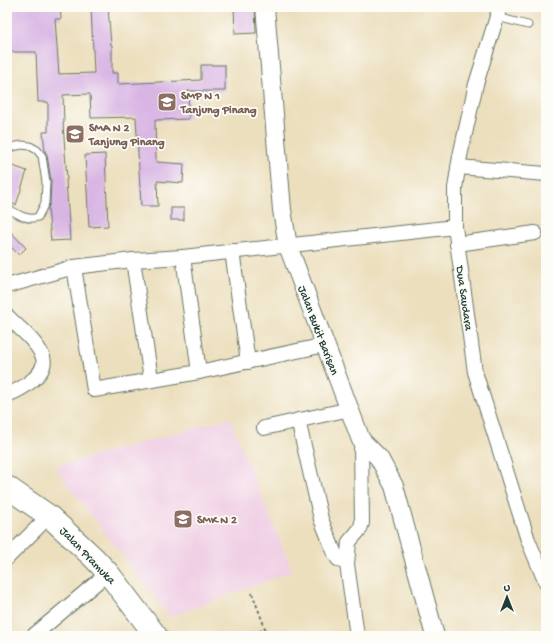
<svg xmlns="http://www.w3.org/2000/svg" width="553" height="643" viewBox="0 0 553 643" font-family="'Gochi Hand',sans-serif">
<rect width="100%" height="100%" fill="#fdfcf7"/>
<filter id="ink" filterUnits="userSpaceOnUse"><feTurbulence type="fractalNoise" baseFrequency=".025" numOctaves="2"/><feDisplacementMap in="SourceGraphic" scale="8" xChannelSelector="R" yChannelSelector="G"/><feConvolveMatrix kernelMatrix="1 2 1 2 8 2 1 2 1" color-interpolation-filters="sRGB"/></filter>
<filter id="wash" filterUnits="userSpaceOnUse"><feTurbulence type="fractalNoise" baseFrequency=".012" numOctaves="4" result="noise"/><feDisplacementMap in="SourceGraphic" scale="16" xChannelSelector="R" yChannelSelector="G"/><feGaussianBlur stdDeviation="0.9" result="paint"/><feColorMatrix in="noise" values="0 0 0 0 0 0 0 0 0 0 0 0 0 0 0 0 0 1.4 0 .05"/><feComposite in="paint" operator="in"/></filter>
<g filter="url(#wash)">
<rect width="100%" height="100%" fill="#ecdfbe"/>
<polygon fill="#f0d0e5" points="230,418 292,571 170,617 54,467"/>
<g id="blocks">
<g fill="#d9b5e4">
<polygon points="7,7 60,7 61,19 55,19 59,74 94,73 91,7 108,7 111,45 112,45 112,73 118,73 118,84 201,80 201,65 225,65 225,91 188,91 189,119 155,120 156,162 184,164 183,183 157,181 158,206 141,206 136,117 91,118 90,94 63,95 64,123 63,123 67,180 66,180 70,240 51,241 48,208 50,203 51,181 47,155 45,151 43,132 48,132 48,102 38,102 36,52 7,52"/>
<polygon points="234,7 255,7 256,33 235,34"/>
<polygon points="105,154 108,226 89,227 85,155"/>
<polygon points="7,164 27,171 16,205 7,202"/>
<rect x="171" y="208" width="13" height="12"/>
<polygon points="7,228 26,248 19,255 7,243"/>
</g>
</g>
</g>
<g filter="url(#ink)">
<use href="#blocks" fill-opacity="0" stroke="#677664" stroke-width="1"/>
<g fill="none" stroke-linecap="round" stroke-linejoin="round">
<g stroke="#677664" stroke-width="9">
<g id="service">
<polyline points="497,17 528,25"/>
<path d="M 7,148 L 22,145 L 30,146 L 37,150 L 42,156 L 46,182 L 45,203 L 38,217 C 26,221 18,214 7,208"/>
</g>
</g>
<g stroke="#677664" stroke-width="16">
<g id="minor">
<polyline points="500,7 476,84 460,156 455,188 455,227 475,372 528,540 546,583"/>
<polyline points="458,167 546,174"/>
<polyline points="457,244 535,233"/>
<polyline points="232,251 248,362"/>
<polyline points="183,257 199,372"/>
<polyline points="133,260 151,379"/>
<polyline points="74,267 94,390 199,372 325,345"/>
<polyline points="7,286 74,267 133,260 183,257 455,227"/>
<path d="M 7,316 C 19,328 35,340 42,355 C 51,373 20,390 7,395"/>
<polyline points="298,420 321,519 335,554 338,559 347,564"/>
<polyline points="264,428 350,409"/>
<polyline points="7,558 49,516"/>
<polyline points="33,636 108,573"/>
<polyline points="357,636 347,564 349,542 360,529 362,523 361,440"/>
</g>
</g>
<g stroke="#677664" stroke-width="20">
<polyline id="tertiary" points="265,7 282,210 288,246 361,440 379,458 394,486 435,636"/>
</g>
<g stroke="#677664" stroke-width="24">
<polyline id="primary" points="7,487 49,516 94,558 108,573 156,636"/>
</g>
<g stroke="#677664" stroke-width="2" stroke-dasharray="3 3" stroke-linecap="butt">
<polyline points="252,593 268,636"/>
<polyline points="255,636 265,627"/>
</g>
<use href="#service" stroke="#fff" stroke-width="7"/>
<use href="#minor" stroke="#fff" stroke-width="14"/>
<use href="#tertiary" stroke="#fff" stroke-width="18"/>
<use href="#primary" stroke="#fff" stroke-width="22"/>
</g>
</g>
<defs>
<g id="school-square" transform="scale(1)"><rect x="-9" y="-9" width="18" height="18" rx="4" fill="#8d6e63" stroke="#fdfcf7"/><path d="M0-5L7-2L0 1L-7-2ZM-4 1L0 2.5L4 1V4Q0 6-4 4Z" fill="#fff"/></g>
</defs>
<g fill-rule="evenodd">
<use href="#school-square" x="167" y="102"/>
<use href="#school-square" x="75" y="134"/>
<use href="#school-square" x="183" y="519"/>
</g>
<g text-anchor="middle" stroke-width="3.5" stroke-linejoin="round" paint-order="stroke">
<g font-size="12" font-weight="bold" fill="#785e54" stroke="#fdfcf7" text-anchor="start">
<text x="181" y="99">SMP N 1<tspan x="181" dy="14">Tanjung Pinang</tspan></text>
<text x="89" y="131">SMA N 2<tspan x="89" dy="14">Tanjung Pinang</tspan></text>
<text x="197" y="523">SMK N 2</text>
</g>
<g font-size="12" fill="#1f3d34" stroke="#fdfcf7">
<text transform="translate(465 298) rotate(82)" y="4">Dua Saudara</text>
<text transform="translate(319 330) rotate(69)" y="4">Jalan Bukit Barisan</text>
<text transform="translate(88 555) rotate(46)" y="4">Jalan Pramuka</text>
</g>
</g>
<rect width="553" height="643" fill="none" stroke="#fdfcf7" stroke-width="24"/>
<g transform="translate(507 597)" stroke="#fdfcf7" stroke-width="3" paint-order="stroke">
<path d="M0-3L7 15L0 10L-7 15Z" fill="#1f3d34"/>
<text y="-6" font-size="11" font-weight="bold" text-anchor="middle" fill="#1f3d34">U</text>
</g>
</svg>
